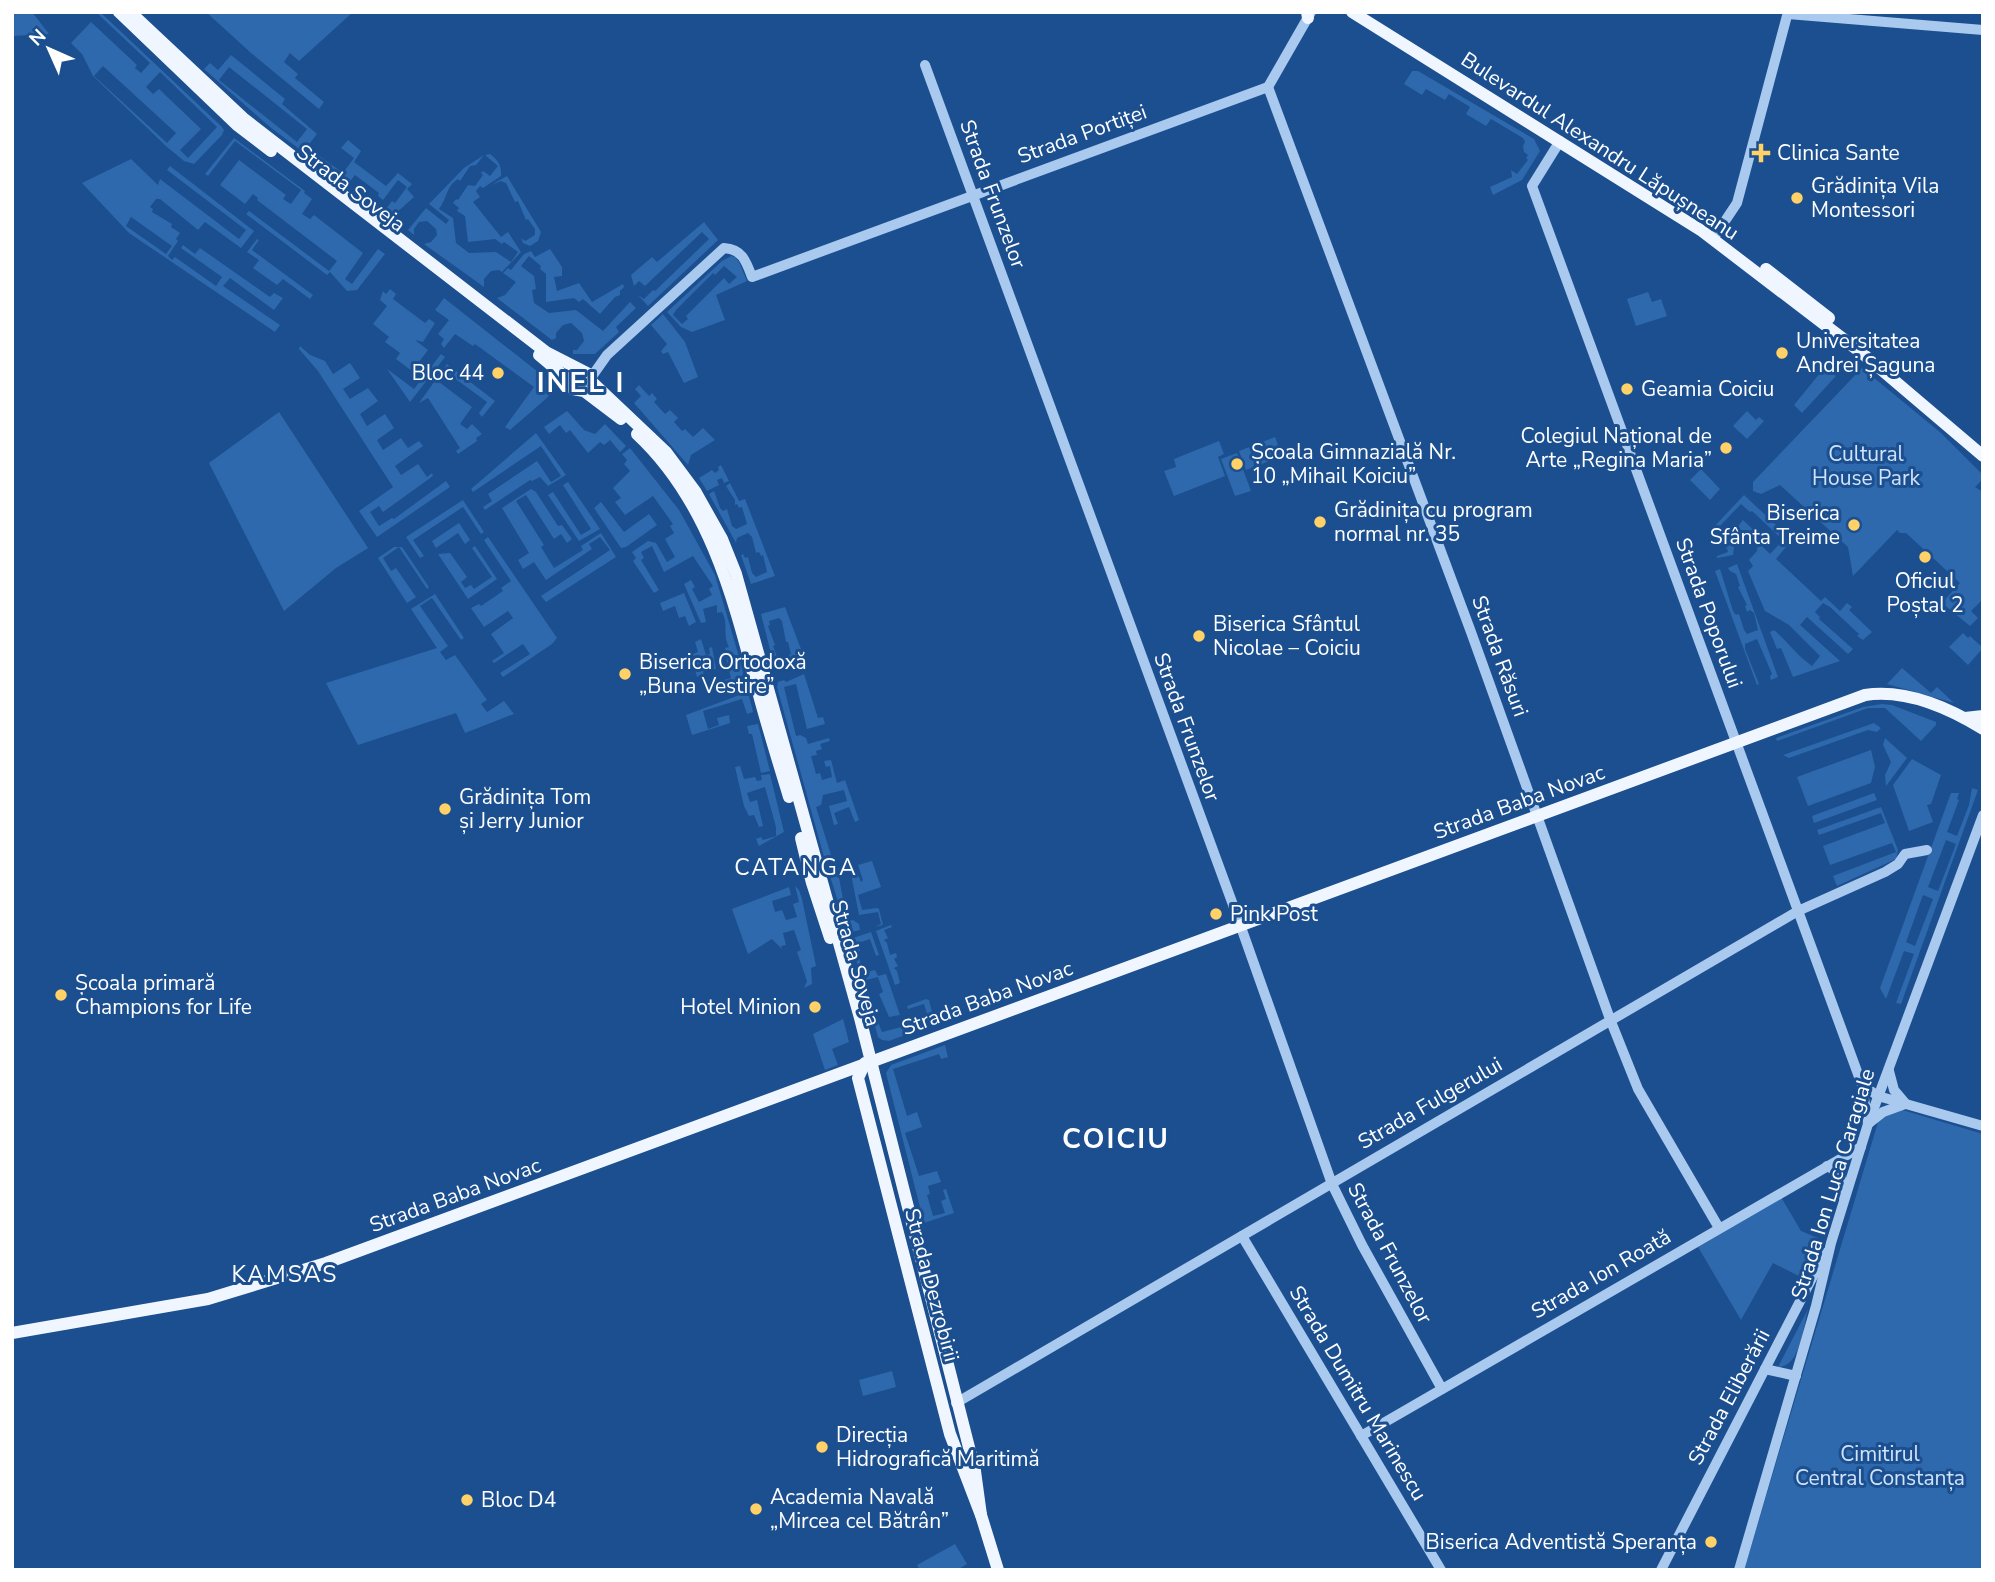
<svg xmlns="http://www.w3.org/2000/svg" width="1995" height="1582" viewBox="0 0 1995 1582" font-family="'Nunito Sans',sans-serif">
<rect width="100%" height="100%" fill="#1b4f8f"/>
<g fill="#2e69ad" fill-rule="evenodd">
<polygon points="32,12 49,34 12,36 12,13"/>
<path d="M 96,12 L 100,12 L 222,127 L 224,130 L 222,135 L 194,164 L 184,161 L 167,147 L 93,76 L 82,54 L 71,43 L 91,22 L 137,65 L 135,68 L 141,73 L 150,63 ZM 103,66 L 176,133 L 167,143 L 94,76 ZM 160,72 L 217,127 L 188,158 L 180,150 L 201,129 L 159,89 L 153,94 L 146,87 Z"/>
<polygon points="206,12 353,12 299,61 290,53 284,62 298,74 295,78 324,102 319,109 251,53"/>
<path d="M 231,55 L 285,99 L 282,104 L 317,134 L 307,147 L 343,173 L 354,158 L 341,148 L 348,140 L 361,151 L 354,162 L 386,186 L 398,173 L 412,184 L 407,189 L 414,197 L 395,214 L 388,216 L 383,213 L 392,201 L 395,203 L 407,187 L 398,180 L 383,200 L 378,196 L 379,193 L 355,175 L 347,185 L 270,127 L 204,69 L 210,63 L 218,70 ZM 229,67 L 307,129 L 297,142 L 219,80 Z"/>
<polygon points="1412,71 1418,71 1534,139 1540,151 1522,180 1493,195 1490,187 1512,177 1511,170 1517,174 1528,160 1526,158 1528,155 1524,152 1523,146 1525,142 1523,138 1491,119 1486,126 1466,114 1470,107 1449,94 1445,100 1426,89 1422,95 1404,84"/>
<polygon points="234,138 305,191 304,193 312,199 302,214 310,219 314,215 363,253 345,279 352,284 378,249 385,254 357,290 347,291 330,272 327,275 246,214 249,211 329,271 337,261 257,200 258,198 253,194 245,204 220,185 239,160 286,195 283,199 291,204 301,190 235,141 208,176 205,174"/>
<path d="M 490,154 C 498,160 502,166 501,176 L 483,188 L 480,186 L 476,191 L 480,197 L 473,202 L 501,237 L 508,232 L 521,252 L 502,272 L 499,270 L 491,271 L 484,279 L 484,287 L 424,244 L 431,242 L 437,235 L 436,229 L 427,221 L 419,222 L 414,229 L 414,235 L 408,230 L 426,208 L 446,224 L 449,220 L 429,204 L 464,168 L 484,155 L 476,165 L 470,166 L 460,181 L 458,179 C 446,186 447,199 439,209 L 453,218 L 456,243 L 469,253 L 496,252 L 511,262 L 518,252 L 504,242 L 502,244 L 495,239 L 468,242 L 465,216 L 457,211 L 459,208 L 453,203 L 456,199 L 458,200 L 468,185 L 475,186 L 483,175 L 481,173 L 483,171 L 490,176 L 498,166 L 485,155 Z"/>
<path d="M 131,159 L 158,185 L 160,179 L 239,239 L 246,230 L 167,170 L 170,166 L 254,231 L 241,248 L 205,222 L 198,230 L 160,199 L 156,199 L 150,207 L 153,209 L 152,212 L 172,224 L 171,227 L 180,233 L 176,239 L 178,241 L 168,256 L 172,260 L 175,257 L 216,286 L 222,277 L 181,248 L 183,245 L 195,254 L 200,248 L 270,297 L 274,293 L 283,298 L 274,310 L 230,278 L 223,286 L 280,325 L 275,332 L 129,233 L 82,183 ZM 131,217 L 172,246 L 166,254 L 126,226 Z"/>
<polygon points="507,176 541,232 538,241 530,246 523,243 521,238 525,241 535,235 535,229 528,219 526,220 518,201 515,202 506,183 501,181 491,185"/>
<polygon points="704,222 718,240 648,306 638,295 644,299 653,290 655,291 709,239 702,232 645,286 639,281 634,286 631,275 652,257 657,262"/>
<polygon points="257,239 259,240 252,250 313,295 310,299 283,279 277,285 253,268 259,260 247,252"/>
<polygon points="550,249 562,267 562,276 554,277 557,291 579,283 592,302 623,284 624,287 620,291 620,295 615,297 600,314 583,299 579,302 574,298 546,302 546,274 540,269 541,266 529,256 521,266 534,276 536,289 532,290 534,303 549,313 576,310 603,331 630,302 636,308 616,327 619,332 595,354 573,354 573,350 577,350 584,341 582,333 571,323 563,325 556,333 556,338 552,340 497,298 505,295 516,282 503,273 508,268 511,270 524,254 531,251 535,257"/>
<path d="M 731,256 L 735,257 L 739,262 L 747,281 L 716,295 L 725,320 L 692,332 L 681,327 L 667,312 L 722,261 ZM 724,266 L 737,277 L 729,284 L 724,278 L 686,316 L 688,319 L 682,324 L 673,315 L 676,310 L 713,273 L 715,275 Z"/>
<polygon points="390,289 396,294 393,299 425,323 429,319 435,323 423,342 415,340 428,350 412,371 396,359 400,353 385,342 389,337 373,324 387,306 380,300 383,291 386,294"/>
<polygon points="1648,292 1652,302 1661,299 1667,316 1636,326 1627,299"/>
<polygon points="444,298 552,383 548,397 510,430 505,427 534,387 475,344 473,346 455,334 444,348 441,344 444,339 438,334 449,320 435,310"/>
<polygon points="663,314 685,342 698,377 684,383 668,352 663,354 661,351 667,344 651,325"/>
<polygon points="300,346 310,355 325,361 333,374 350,363 360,378 343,389 350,399 368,388 378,401 360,414 367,426 385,414 394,428 377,440 383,450 401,438 408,448 419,441 423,446 395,466 401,475 418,464 427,477 432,473 433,476 383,512 379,506 370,512 379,526 392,518 394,519 446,481 450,487 377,537 359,511 393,487 318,371 299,349"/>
<polygon points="441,354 445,357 410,402 387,369 414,389"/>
<polygon points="447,364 495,401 482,417 479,413 487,402 446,372 439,382 472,407 460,424 467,429 472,424 482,434 476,438 477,441 458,454 456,451 460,448 428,398 419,403"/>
<polygon points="1825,367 1836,376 1802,413 1794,405"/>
<polygon points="1862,368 1941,433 1983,475 1983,479 1975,487 1983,492 1983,599 1971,611 1978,618 1970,626 1942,603 1960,583 1906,533 1900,533 1897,530 1853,576 1848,547 1780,485 1761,494 1753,491 1753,482"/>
<polygon points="639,385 649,396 652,393 657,399 654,402 665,414 670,410 678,418 674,422 682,431 685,429 693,437 703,428 715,440 691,455 688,465 634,403 641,396 635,389"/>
<polygon points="567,411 584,430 595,434 605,424 626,446 620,452 610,440 604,445 600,442 588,453 570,430 566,433 560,425 549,434 544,427"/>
<polygon points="1747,411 1756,420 1759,417 1764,421 1747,439 1733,426"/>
<polygon points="279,412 368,548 336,568 284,611 209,463"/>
<polygon points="536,433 566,475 548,486 540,477 532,481 530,480 485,510 483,507 492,501 488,494 537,461 551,482 561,476 541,446 473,492 471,489"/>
<polygon points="1275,437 1282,456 1246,470 1239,451"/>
<polygon points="1219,441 1224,454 1218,457 1225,476 1174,496 1164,471 1176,467 1174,459"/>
<path d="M 630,448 L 679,510 L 715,575 L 742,667 L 743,675 L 739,680 L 715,688 L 714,683 L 731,678 L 727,661 L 728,656 L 725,648 L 729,647 C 722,634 729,625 722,612 L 717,613 L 717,605 L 703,609 L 706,622 L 701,623 L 684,584 L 691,580 L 695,587 L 692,589 L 699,602 L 712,595 L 709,589 L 713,586 L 693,556 L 664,572 L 652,546 L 641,552 L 644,558 L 641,560 L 659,590 L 654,593 L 633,561 L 636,558 L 632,552 L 648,541 L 656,543 L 667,562 L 675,557 L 665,539 L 674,533 L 670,526 L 673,524 L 653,496 L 625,515 L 615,502 L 621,498 L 613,488 L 630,471 L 624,464 L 627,460 L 622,454 Z"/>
<polygon points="1237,453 1251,491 1235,496 1221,459"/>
<polygon points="721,465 729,481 724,483 722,478 717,480 719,485 707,491 699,478 712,470 715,473 719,470 718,467"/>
<polygon points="1701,469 1720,489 1710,500 1690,480"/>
<polygon points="568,482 600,529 579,541 548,495 553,492 581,535 591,529 563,485"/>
<polygon points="730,483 739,501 745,499 775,576 751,584 741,555 743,554 745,558 748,557 752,573 756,577 767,572 763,555 761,556 759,552 756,553 752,537 748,533 737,538 736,543 709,494 714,491 720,508 723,511 727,509 732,526 736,529 747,524 742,507 739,508 737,504 735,505 735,500 726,486"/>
<polygon points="531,489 536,492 558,526 562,525 572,539 567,543 561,534 554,539 526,495 516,501 544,545 541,547 554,568 583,550 581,546 601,533 616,557 546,602 541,596 610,550 600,537 589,544 592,549 546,580 534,562 523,569 518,560 529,553 502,508"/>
<path d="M 1744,495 L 1790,538 L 1791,541 L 1776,559 L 1821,601 L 1825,597 L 1840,611 L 1847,603 L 1852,607 L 1849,610 L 1872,632 L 1863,640 L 1857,636 L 1859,634 L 1830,607 L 1823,603 L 1815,612 L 1820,617 L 1819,619 L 1853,649 L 1848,654 L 1807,617 L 1800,625 L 1840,661 L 1793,677 L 1781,648 L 1777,649 L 1770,632 L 1774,630 C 1789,643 1796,655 1812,666 L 1820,656 L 1789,625 L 1765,611 L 1748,571 L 1753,566 L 1749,560 L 1757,551 L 1758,542 L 1748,532 L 1734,547 L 1733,555 L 1717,558 L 1717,556 L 1728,552 L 1724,540 L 1729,538 L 1743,520 L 1765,541 L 1761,545 L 1770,554 L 1783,540 L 1752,511 L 1750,512 L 1741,504 L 1718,528 L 1716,533 L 1717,535 L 1712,542 L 1712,529 Z"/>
<polygon points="463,500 484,532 481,534 463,507 413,540 424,556 420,558 406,537"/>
<polygon points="601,502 624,532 649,514 657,525 626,547 621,548 594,508"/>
<polygon points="459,523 470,540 465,544 458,533 436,548 432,541"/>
<polygon points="488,537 557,638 552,644 503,677 500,673 530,654 523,644 494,663 492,661 504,653 491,634 513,618 508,611 484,627 471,608 479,604 481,606 503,591 501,588 511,581 484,540"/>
<polygon points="475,546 497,579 468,599 438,554 450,553 467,577 461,582 465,588 471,585 474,589 492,577 472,548"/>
<polygon points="394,547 402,547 429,587 427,589 399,547 383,558 391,571 396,568 416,597 407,603 378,558"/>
<polygon points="1737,564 1778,677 1771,680 1770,676 1772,674 1757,639 1745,644 1745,649 1759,684 1757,685 1715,571 1720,569 1733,611 1736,615 1739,614 1744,630 1747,634 1758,630 1754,613 1750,610 1747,612 1745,606 1747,605 1738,587 1740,586 1736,574 1730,571 1728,568"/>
<polygon points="684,593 696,622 689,626 685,616 679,618 675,606 663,611 660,603"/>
<polygon points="435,594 464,638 461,640 432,598 420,606 448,646 440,652 446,660 455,655 487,700 481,704 487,712 504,701 514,714 465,733 456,713 358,745 326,683 437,648 411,609"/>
<path d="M 785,607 L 804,657 L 775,669 L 761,614 ZM 779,618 L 782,621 L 786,642 L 788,642 L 791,654 L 789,655 L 790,659 L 779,662 L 773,646 L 775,645 L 768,626 L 770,625 L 769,621 Z"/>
<polygon points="1963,633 1968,638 1970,636 1983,648 1968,665 1949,647"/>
<polygon points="701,639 706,655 710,654 709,648 712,647 716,669 703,672 704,675 697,677 691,655 698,652 695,642"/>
<polygon points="1902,668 1931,693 1937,687 1954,703 1887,684"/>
<polygon points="804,674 818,718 823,717 825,724 807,729 796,684 784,687 796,736 800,735 806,738 808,744 829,738 830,741 820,744 822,749 816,751 817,755 811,756 816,774 820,773 822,780 832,777 830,766 826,767 824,761 831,760 837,783 845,780 859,820 855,822 849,807 834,813 838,824 834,825 829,806 847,801 844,790 823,795 821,805 816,807 831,855 824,857 777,687 778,682 784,680 786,682"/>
<polygon points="742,694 749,696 753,712 747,714 742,699 703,711 708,729 719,725 717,718 729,715 730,723 692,735 686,715"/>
<polygon points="1882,704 1892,705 1936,722 1936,725 1921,741 1885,708 1868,708 1777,741 1776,738 1863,707"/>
<polygon points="1874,723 1881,728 1877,732 1868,730 1789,758 1783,755"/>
<polygon points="758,724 770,771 761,773 752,734 749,734 747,726"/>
<polygon points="1885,738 1907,758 1886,786 1885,775 1891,762 1883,745"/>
<polygon points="1871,750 1875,767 1871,783 1808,806 1797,777"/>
<polygon points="1912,759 1941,775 1931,804 1927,805 1933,822 1909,831 1893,785"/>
<polygon points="740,766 744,779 755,777 757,781 762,780 761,775 770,774 784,832 759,846 756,839 761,837 763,840 776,836 776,827 765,787 747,793 750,802 757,800 763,826 759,827 754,815 749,816 744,806 735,767"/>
<path d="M 1972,788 L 1978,790 L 1901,1004 L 1896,1003 L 1914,954 L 1904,951 L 1886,999 L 1880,988 L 1951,793 L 1959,793 L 1957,799 L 1959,800 L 1947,832 L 1957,836 L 1969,805 ZM 1946,840 L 1956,844 L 1938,891 L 1928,887 ZM 1923,895 L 1933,899 L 1915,946 L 1906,942 Z"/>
<polygon points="1874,793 1877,800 1814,823 1812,816"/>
<polygon points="1881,807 1898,850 1896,859 1837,886 1833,876 1896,852 1892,843 1830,865 1823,846 1885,823 1881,813 1819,835 1817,830"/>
<polygon points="872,861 881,887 858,895 862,910 877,908 879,909 883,925 875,927 881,924 878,912 859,915 850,869 838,872 847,921 853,920 859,924 860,930 848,933 829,873 852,862 861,882 863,880 858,865"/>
<polygon points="795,886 799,890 802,899 816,966 811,968 812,984 804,988 807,981 797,952 801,950 794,930 783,933 786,945 781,946 782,949 772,939 748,954 732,909 789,887 791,895 772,901 775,912 782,910 786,920 797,917 793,904 799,902"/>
<polygon points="891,925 892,927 884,930 888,938 884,940 887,943 890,955 896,953 897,957 894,959 898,966 894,968 897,971 900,983 895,985 876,931"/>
<polygon points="871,932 879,955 876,956 870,939 858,943 860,951 857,952 864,973 875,970 878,976 886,974 900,1015 889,1017 879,994 883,992 878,977 866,980 869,988 865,990 882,1032 921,1022 919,1017 927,1014 924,1004 908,1009 907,1006 926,999 929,1000 935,1024 889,1041 882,1040 878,1037 850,939"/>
<polygon points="843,1019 849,1042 832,1049 838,1065 825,1070 813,1034"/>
<polygon points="945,1045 948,1057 941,1059 939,1054 893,1069 907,1116 917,1112 922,1127 905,1133 919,1176 937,1171 941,1182 928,1186 930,1194 927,1195 933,1216 945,1213 941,1201 946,1199 943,1190 946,1189 954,1213 924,1223 886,1073 891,1065"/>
<polygon points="1899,1109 1983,1134 1983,1570 1744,1570 1879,1119"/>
<polygon points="1781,1197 1801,1231 1818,1238 1801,1277 1773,1263 1741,1320 1698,1247"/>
<path d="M 1808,1309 C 1803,1326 1801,1367 1778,1367 Z"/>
<polygon points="892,1371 896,1387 863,1396 859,1380"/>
<polygon points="955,1544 967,1564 957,1570 920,1570 917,1565"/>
</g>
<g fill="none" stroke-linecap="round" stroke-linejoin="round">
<g stroke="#a9c9ee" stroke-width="10">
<polyline points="1788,14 1983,30"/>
<polyline points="925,65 1236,913 1332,1184 1362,1245 1442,1389"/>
<polyline points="1268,87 1471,632 1610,1019 1638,1089 1719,1228"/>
<polyline points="1268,87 1311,12"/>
<polyline points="1560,141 1532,186 1862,1085 1868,1124"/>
<polyline points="1713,239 1737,203 1788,12"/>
<path d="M 590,379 L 607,355 L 724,248 C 742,249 746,261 752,277 L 1268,87"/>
<polyline points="1889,1071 1894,1090 1905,1103"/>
<polyline points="1862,1085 1878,1096 1983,1126"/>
<polyline points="1869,1123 1883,1112 1905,1104"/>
<polyline points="1827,1166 1841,1174 1843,1196"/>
<polyline points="1242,1236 1441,1570"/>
<polyline points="1765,1369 1796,1376"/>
<polyline points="956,1403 1798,911 1885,872 1898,864 1905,854 1927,850"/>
<polyline points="1361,1436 1861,1147"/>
<polyline points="1661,1570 1825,1253"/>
<polyline points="1739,1570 1816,1306 1831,1243 1868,1124 1983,815"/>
</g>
<g stroke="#f0f6ff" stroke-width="12">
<polyline points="119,12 237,125 271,151"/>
<polyline points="130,12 243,118 270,139 546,352 587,373 591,381 666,452 695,491 722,539 736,574 860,1018 975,1471 981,1515"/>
<polyline points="1307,12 1308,18"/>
<polyline points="1352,12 1702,231 1863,354 1983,456"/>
<polyline points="1766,269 1829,318"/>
<polyline points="539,355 570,381 573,389 584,391 621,419"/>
<path d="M 637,434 C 712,504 735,605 760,699 C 769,732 779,764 789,797"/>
<polyline points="1965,718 1983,716"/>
<polyline points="801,838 812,883 830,938"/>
<polyline points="865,1063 858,1078 950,1434 981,1515 998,1570"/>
<path d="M 12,1333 L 208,1299 L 326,1263 L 1865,695 C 1905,689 1949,708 1983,729"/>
</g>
</g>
<g fill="#ffd166" stroke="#1b4f8f" stroke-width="2.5">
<path d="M1757.5 142.5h7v7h7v7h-7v7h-7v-7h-7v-7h7z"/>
<circle cx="1797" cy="198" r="7"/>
<circle cx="1782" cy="353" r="7"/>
<circle cx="498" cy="373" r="7"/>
<circle cx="1627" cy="389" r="7"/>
<circle cx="1726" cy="448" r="7"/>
<circle cx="1237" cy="464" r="7"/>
<circle cx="1320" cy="522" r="7"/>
<circle cx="1854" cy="525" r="7"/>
<circle cx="1925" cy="557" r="7"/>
<circle cx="1199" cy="636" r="7"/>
<circle cx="625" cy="674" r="7"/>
<circle cx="445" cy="809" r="7"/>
<circle cx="1216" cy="914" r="7"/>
<circle cx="61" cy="995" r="7"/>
<circle cx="815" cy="1007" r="7"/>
<circle cx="822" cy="1447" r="7"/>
<circle cx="467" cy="1500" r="7"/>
<circle cx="756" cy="1509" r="7"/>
<circle cx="1711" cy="1542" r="7"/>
</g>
<g text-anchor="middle" stroke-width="6" stroke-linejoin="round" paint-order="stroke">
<g font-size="21" fill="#fff" stroke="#1b4f8f">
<text transform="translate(1082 134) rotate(-20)" y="7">Strada Portiței</text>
<text transform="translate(1600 146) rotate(33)" y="7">Bulevardul Alexandru Lăpușneanu</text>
<text transform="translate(351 188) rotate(37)" y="7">Strada Soveja</text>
<text transform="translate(993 194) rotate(70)" y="7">Strada Frunzelor</text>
<text transform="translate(1709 613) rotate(70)" y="7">Strada Poporului</text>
<text transform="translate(1500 656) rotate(70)" y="7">Strada Răsuri</text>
<text transform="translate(1187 727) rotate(70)" y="7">Strada Frunzelor</text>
<text transform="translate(1519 802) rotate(-20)" y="7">Strada Baba Novac</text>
<text transform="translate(856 963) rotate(74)" y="7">Strada Soveja</text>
<text transform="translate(987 998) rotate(-20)" y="7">Strada Baba Novac</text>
<text transform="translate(1430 1103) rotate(-30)" y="7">Strada Fulgerului</text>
<text transform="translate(1833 1184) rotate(-73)" y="7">Strada Ion Luca Caragiale</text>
<text transform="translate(455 1195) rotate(-20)" y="7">Strada Baba Novac</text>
<text transform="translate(1390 1253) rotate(62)" y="7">Strada Frunzelor</text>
<text transform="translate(1601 1274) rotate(-30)" y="7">Strada Ion Roată</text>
<text transform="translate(932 1285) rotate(75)" y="7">Strada Dezrobirii</text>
<text transform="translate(1358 1393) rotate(59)" y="7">Strada Dumitru Marinescu</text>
<text transform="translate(1729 1397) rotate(-62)" y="7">Strada Eliberării</text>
</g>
<g font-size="21" fill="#fff" stroke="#1b4f8f" text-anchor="start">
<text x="1777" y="160">Clinica Sante</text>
<text x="1811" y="193">Grădinița Vila<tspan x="1811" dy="24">Montessori</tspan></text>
<text x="1796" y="348">Universitatea<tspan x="1796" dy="24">Andrei Șaguna</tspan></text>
<text x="484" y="380" text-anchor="end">Bloc 44</text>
<text x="1641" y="396">Geamia Coiciu</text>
<text x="1712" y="443" text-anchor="end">Colegiul Național de<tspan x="1712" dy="24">Arte „Regina Maria”</tspan></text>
<text x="1251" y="459">Școala Gimnazială Nr.<tspan x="1251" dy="24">10 „Mihail Koiciu”</tspan></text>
<text x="1334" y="517">Grădinița cu program<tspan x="1334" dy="24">normal nr. 35</tspan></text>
<text x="1840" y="520" text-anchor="end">Biserica<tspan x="1840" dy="24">Sfânta Treime</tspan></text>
<text x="1925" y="588" text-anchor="middle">Oficiul<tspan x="1925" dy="24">Poștal 2</tspan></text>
<text x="1213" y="631">Biserica Sfântul<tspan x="1213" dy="24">Nicolae – Coiciu</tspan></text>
<text x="639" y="669">Biserica Ortodoxă<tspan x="639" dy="24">„Buna Vestire”</tspan></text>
<text x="459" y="804">Grădinița Tom<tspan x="459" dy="24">și Jerry Junior</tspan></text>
<text x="1230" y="921">Pink Post</text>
<text x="75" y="990">Școala primară<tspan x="75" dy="24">Champions for Life</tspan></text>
<text x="801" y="1014" text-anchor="end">Hotel Minion</text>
<text x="836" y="1442">Direcția<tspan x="836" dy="24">Hidrografică Maritimă</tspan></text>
<text x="770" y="1504">Academia Navală<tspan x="770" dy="24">„Mircea cel Bătrân”</tspan></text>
<text x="481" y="1507">Bloc D4</text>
<text x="1697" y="1549" text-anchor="end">Biserica Adventistă Speranța</text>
</g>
<g font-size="21" fill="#cfe3fa" stroke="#1b4f8f">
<text x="1866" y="461">Cultural<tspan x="1866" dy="24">House Park</tspan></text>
<text x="1880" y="1461">Cimitirul<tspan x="1880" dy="24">Central Constanța</tspan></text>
</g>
<g font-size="23" letter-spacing="2" fill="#fff" stroke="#1b4f8f">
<text x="796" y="875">CATANGA</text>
<text x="285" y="1282">KAMSAS</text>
</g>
<g font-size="28" font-weight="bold" letter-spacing="2" fill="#fff" stroke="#1b4f8f">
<text x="581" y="392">INEL I</text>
<text x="1116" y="1148">COICIU</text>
</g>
</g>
<rect width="1995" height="1582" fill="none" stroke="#ffffff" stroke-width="28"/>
<g transform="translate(49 49) rotate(315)" stroke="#1b4f8f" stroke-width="5" paint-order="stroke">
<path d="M0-5L12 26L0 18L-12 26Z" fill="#ffffff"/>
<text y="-10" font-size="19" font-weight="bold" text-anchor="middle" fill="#ffffff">N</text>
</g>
</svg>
